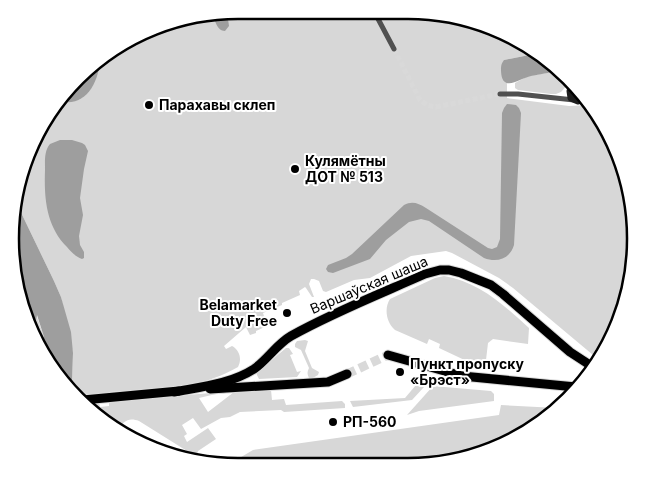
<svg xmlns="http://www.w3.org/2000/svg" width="646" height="477" viewBox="0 0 646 477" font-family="Inter,sans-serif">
<rect width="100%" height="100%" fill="#fff"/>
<g fill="#d7d7d7">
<path d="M 239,10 L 466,18 L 535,49 L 539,53 L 504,60 L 505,82 L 507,83 L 507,98 L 569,106 L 591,105 L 628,180 L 634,269 L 605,353 L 599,360 L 513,288 L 499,278 L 452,253 L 446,251 L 411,256 L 370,278 L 354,280 L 326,292 L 323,291 L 319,281 L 314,279 L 311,279 L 309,284 L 314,297 L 312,297 L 306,288 L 305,287 L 299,291 L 300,295 L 282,303 L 282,305 L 263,313 L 267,326 L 256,331 L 256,333 L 250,335 L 246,327 L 224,346 L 226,349 L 232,346 C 240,350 242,360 238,367 C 206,386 171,388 135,392 L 128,391 L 110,392 L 110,394 L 80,397 L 72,383 L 73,353 L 61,297 L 54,281 L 14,198 L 14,194 L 34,137 L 77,77 L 124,41 L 179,18 Z"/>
<polygon points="559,71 570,82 561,92 556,94 551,94 518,90 515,88 515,83 528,76"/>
<path d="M 444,276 C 479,282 504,305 529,328 L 528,344 L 493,339 L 488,343 L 486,360 L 480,364 L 473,364 L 439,348 L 440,344 L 429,339 L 427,344 L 395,330 C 386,322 384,308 390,299 L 435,278 Z"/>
<path d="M 36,314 L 44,337 L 44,344 L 40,348 C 33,335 34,329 36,314 Z"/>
<path d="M 305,340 L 308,341 L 305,351 L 312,368 L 319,372 L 318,375 L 311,379 L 309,378 C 307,374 307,372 309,368 L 301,350 L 295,347 L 295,344 L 297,341 Z"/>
<polygon points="286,348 289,348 293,354 290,355 297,372 301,371 297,377 259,379 256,373"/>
<polygon points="416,385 423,386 424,387 412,400 353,407 350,401 405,398"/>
<polygon points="433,386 491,391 494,394 494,401 419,411 407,415"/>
<path d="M 271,390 L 272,400 L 284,399 L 286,405 L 342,401 L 345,404 L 345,408 L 284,412 L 281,410 L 240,412 L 230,417 L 221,418 L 201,429 L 193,418 L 182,425 L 187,434 L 184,436 L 187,442 L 208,428 L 216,439 L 198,451 L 197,455 L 195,456 L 139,421 C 129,417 122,421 119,431 L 86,403 L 99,402 L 100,407 L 109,406 L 109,402 L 221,392 L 226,394 L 216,394 L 199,398 L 208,412 L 234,392 Z"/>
<polygon points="501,405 557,408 546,420 495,449 438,465 226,466 253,450 499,415"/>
</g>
<g fill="#9e9e9e">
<path d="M 227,12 L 229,26 L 225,31 C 217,31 215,20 212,13 Z"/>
<path d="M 539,53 L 559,71 C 549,73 540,74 531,76 C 520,78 502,94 501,71 C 501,66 501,64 504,60 Z"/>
<path d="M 100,59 C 99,82 86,108 59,101 L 77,77 Z"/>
<path d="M 507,104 L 516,105 L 519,108 L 521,113 L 514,245 C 510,259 497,263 484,258 L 429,221 L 421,219 L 409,222 L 386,240 L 370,259 L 333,273 L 328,272 L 326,269 L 328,265 L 346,258 L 352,254 L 404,205 C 412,201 418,203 426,208 L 488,248 L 492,249 L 497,247 L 500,239 L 502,113 L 504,108 Z"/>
<path d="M 60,140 L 72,140 L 82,143 L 85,145 L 88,151 L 84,169 L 80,198 L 83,215 L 79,236 L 80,245 L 84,252 L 84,258 L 82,259 C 75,256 71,252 67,247 C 46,226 44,198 45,170 C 45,161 44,151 50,144 Z"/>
<polygon points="14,198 54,281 61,297 71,332 73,353 72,383 80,397 57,377 40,348 44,344 44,337 37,315 34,330 36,341 27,326 11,254"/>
</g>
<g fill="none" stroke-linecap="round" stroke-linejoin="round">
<polyline stroke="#d9d9d9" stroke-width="5" stroke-dasharray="5 2.5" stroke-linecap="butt" points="394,49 420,100 427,105 436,107 500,94"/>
<polyline stroke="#d9d9d9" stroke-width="9" stroke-dasharray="9 4.5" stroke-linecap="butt" points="347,374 388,355"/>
<g stroke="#dbdbdb" stroke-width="11">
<g id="highway">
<polyline points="388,355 462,376 576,387"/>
<polyline points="210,389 328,382 347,374"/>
<path d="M 174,392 C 200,387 231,384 254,369 C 267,360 277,344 291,336 C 334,312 380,294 425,274 L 440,270 L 449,270 L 461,273 L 491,285 L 503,294 L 570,352 L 593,367"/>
<polyline points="83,400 179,391"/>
</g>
</g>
<g stroke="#505050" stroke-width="5">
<polyline points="376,15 394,49"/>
<polyline points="500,94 518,94 574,100"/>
</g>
<polyline stroke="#1d1d1d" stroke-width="7" points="574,86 570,91 571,98 578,101 583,99 585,96"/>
<use href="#highway" stroke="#000" stroke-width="9"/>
</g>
<g fill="#000" stroke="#fff" stroke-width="2">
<circle cx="149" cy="105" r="5"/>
<circle cx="295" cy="169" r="5"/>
<circle cx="287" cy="313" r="5"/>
<circle cx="400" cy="372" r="5"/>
<circle cx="333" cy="422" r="5"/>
</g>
<g text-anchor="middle" stroke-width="4" stroke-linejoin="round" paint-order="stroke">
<g font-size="14" font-weight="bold" fill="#000" stroke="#fff" text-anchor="start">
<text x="159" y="110">Парахавы склеп</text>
<text x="305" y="166">Кулямётны<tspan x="305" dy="16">ДОТ № 513</tspan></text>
<text x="277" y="310" text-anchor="end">Belamarket<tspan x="277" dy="16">Duty Free</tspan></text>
<text x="410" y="369">Пункт пропуску<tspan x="410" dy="16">«Брэст»</tspan></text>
<text x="343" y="427">РП-560</text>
</g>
<g font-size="14" fill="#000" stroke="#fff">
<text transform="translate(369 285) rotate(-23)" y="5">Варшаўская шаша</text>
</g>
</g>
<path d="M0 0H646V477H0ZM238 19H408A219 219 0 0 1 627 238V239A219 219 0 0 1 408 458H238A219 219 0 0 1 19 239V238A219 219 0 0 1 238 19Z" fill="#fff" fill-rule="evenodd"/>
<path fill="none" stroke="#000" stroke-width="2.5" d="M238 19H408A219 219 0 0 1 627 238V239A219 219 0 0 1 408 458H238A219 219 0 0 1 19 239V238A219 219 0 0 1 238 19Z"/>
</svg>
